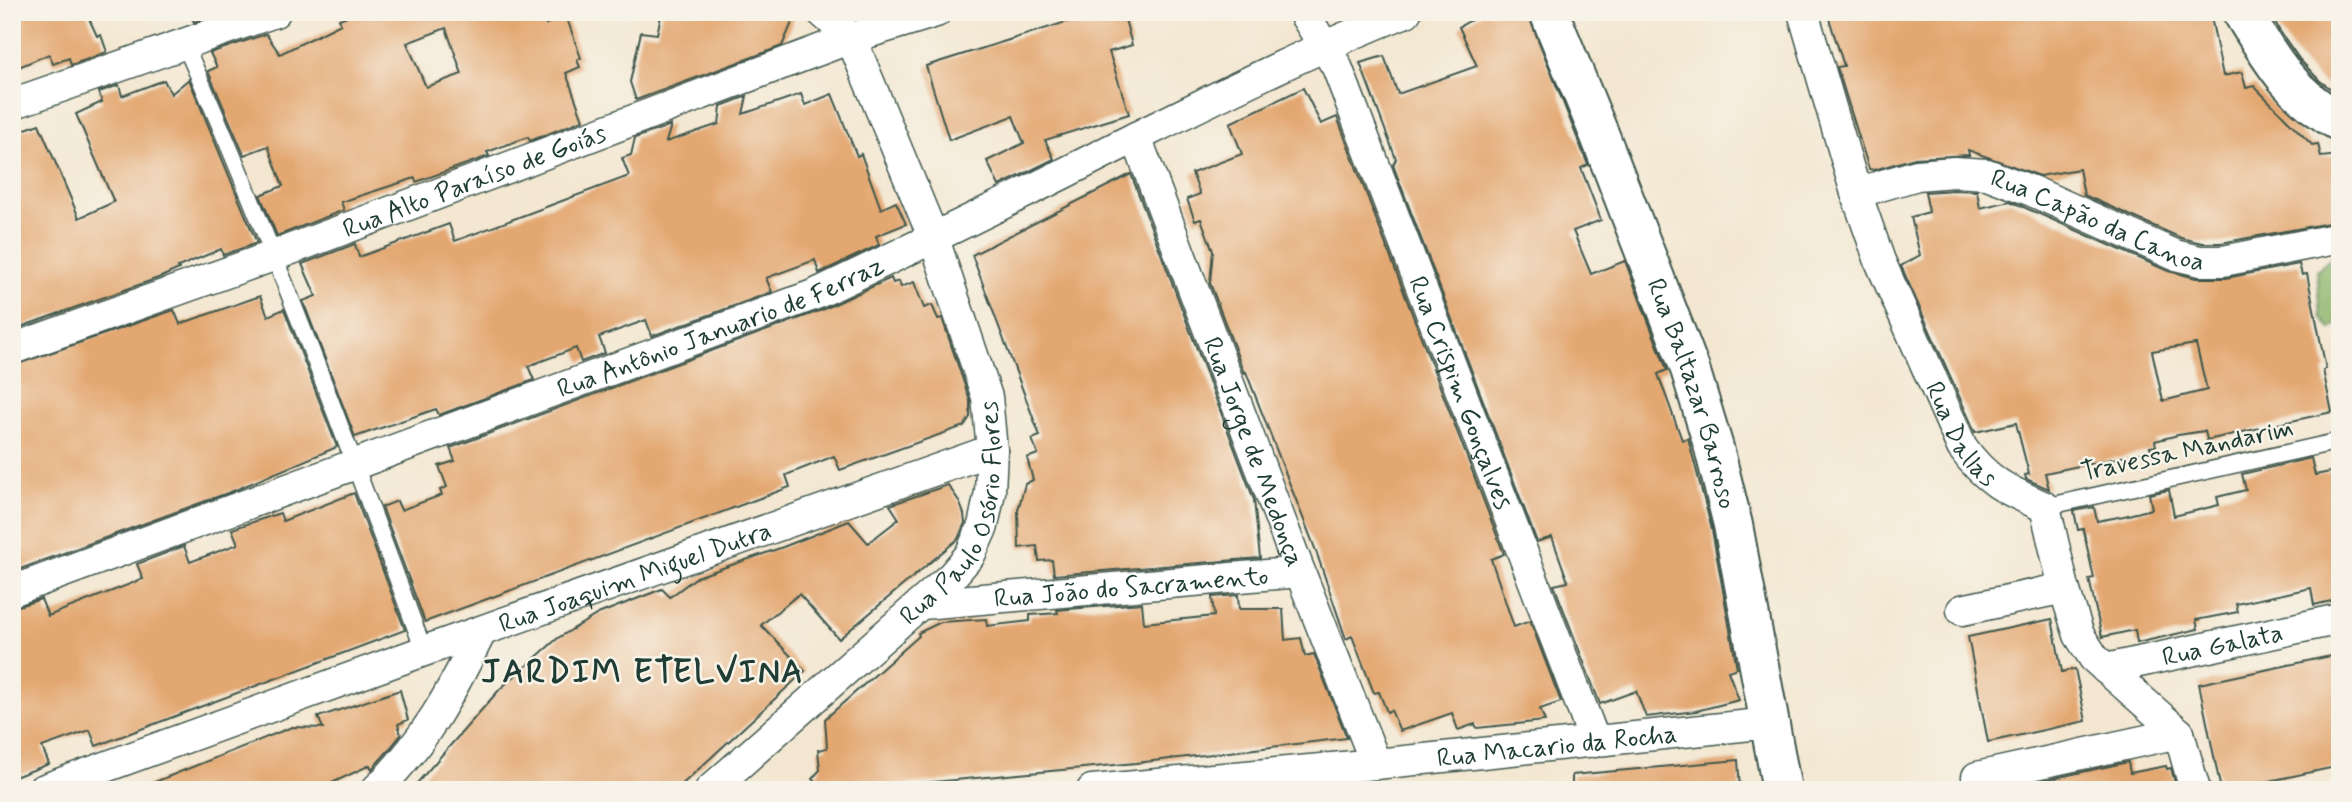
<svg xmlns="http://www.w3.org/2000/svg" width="2352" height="802" viewBox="0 0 2352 802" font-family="Mynerve,sans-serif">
<rect width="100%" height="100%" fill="#f7f3e8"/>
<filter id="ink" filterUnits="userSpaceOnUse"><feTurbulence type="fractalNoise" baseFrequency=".0143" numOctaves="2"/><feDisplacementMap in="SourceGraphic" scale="14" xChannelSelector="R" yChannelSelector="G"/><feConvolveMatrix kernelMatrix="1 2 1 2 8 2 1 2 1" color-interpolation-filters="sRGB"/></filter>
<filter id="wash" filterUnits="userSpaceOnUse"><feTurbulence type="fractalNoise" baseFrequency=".00686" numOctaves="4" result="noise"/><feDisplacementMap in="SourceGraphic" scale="28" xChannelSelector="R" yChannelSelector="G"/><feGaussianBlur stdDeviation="1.57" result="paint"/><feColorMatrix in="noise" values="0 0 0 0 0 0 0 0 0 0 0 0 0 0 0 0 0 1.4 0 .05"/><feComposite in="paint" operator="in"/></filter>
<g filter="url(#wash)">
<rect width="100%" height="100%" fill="#f3e7d1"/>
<polygon fill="#8fb86e" stroke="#577a51" stroke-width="2" points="2340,251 2340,320 2331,329 2321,317 2317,270"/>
<g id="blocks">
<g fill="#e3a771" fill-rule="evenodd">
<polygon points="12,12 86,12 97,36 101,35 107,52 71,65 69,58 53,64 49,54 12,70"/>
<polygon points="189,12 221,12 194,22"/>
<path d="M 358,12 L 544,12 L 546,24 L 566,16 L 581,58 L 577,60 L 580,67 L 566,73 L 583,120 L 530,141 L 528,137 L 487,152 L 489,156 L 416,182 L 415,178 L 341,202 L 344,210 L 277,236 L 260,195 L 283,186 L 268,146 L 244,155 L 208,71 L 217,67 L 210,53 L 266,34 L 280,54 L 341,24 L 339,19 ZM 446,28 L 462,74 L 426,87 L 407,43 Z"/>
<polygon points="662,12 766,12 794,18 782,46 636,100 630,82 641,32 657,34"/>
<polygon points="1098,12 1123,12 1132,45 1109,52 1129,114 1045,140 1054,159 999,186 987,161 1024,143 1013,116 949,140 926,66"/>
<polygon points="1485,12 1527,12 1588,165 1581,168 1601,220 1573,231 1591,274 1625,261 1667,370 1658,374 1682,440 1688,438 1712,530 1737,668 1728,671 1739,700 1696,711 1646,717 1636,691 1600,704 1554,585 1568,582 1552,537 1537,542 1393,165 1396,159 1360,63 1384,56 1398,94 1477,66 1459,27"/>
<polygon points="1827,12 2210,12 2223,76 2242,72 2246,88 2254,86 2312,145 2318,144 2321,157 2340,155 2340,221 2221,243 2202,243 2181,238 2084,195 2079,169 2040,176 1968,150 1969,155 1915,158 1874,170 1869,169 1837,67 1844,66"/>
<polygon points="2271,12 2340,12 2340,95 2320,81 2300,60 2279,30"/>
<polygon points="189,79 257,243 223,255 221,249 178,267 179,269 161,277 12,330 12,134 39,124 79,218 114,202 76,114 102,102 99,92 119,85 122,96 164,80 171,94"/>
<polygon points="1303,88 1321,124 1337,117 1504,554 1491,559 1514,627 1530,621 1561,702 1540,709 1545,721 1477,728 1475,724 1458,730 1452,713 1400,731 1391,710 1387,712 1379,692 1374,693 1352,636 1346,639 1316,551 1246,372 1244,373 1210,283 1213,251 1201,219 1195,221 1187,199 1200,194 1192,173 1242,154 1230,123"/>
<polygon points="801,94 805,105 832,94 857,156 861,154 881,209 896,202 906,224 876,236 879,245 819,273 815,260 766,278 772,292 652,336 646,320 599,337 605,353 581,362 576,348 528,366 534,380 439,415 436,409 355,437 303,301 316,296 302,264 355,244 359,257 449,224 455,241 629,176 622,158 631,155 635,138 671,125 666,142 719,124 721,106 747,96 743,114"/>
<polygon points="1131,174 1254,500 1260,558 1054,575 1052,560 1039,561 1037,546 1019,548 1018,510 1025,484 1033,480 1027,458 1038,454 1032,439 1040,436 972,255"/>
<path d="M 1954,190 L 1977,191 L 1980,208 L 2010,201 L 2168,271 L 2196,278 L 2226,278 L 2299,264 L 2302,275 L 2307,274 L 2326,369 L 2323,370 L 2332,412 L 2207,440 L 2205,431 L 2178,435 L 2155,441 L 2156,446 L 2150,447 L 2151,451 L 2045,473 L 2049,489 L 2026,479 L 2025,475 L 2029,474 L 2016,423 L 1975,432 L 1901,266 L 1920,255 L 1911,217 L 1929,212 L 1925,192 ZM 2196,344 L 2207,390 L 2163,401 L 2152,351 Z"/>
<polygon points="891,278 893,283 899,281 901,287 914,282 924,308 932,305 938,319 942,318 970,401 970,417 964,426 840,470 834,456 786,475 790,487 425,622 382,507 397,501 401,510 442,495 440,490 447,487 439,466 455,461 450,448 822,310"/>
<polygon points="260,296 268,316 284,309 337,447 233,491 12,572 12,366 174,310 180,324"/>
<polygon points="2311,458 2315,475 2340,470 2340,599 2314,605 2311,588 2236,604 2238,612 2196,620 2198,629 2137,643 2135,630 2102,637 2089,579 2094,578 2083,529 2078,530 2074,511 2094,507 2097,521 2124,516 2152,509 2149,494 2169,490 2174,516 2219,505 2217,497 2246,490 2242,474"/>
<polygon points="948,485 959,501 964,514 965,523 958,539 839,639 799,594 761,625 805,671 676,790 411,790 500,689 558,638 598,614 662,589 670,597 697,577 783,547 849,521 868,543 899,519 890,505"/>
<polygon points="354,493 405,630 96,746 90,730 42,747 49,764 12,778 12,608 41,599 48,616 143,579 137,564 184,546 190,562 238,544 232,529 280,513 283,521"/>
<polygon points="1238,595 1239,609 1283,609 1285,640 1301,638 1305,656 1314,654 1347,738 1136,763 849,790 824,789 812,779 820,770 818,750 827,748 825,719 919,636 918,633 941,622 986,619 987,626 1030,621 1030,615 1058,613 1057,610 1142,603 1144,623 1214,616 1212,597"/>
<polygon points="2052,619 2062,672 2075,669 2086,721 1988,742 1968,637"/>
<polygon points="2340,654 2340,766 2251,785 2252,790 2221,790 2199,684"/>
<polygon points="400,690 408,720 398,724 401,735 388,751 372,769 370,765 317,790 135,790 292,727 323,728 318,717"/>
<polygon points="1738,760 1740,790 1572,790 1572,775"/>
<polygon points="2128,762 2130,773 2166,766 2167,769 2171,768 2177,790 2009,790 2009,788"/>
</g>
</g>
</g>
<g filter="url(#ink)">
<use href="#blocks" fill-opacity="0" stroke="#3f564c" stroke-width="2"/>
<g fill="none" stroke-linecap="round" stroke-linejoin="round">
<g stroke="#3f564c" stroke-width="19">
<g id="lane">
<path d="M 185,45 C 273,243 349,447 424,651"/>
<polyline points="2045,507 2340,441"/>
</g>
</g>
<g stroke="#3f564c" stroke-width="33">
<g id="street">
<path id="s1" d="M 1303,12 L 1337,67 L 1595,742"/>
<path id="s2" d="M 1803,12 L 1856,193 L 1880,261 L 1962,447 C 1987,482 2007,490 2045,507 L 2064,588 L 2079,635 L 2094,658 L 2179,733 L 2195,790"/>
<polyline points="12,104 275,12"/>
<path id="s3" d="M 1136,137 L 1300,572 L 1376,764"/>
<path id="s4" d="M 1856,193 L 1917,175 L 1954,172 L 1987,174 L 2032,191 L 2175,255 L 2200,261 L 2223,261 L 2340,238"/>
<path id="s5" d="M 12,349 L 273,256 L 851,38 L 936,12"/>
<path id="s6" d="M 12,591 L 816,294 C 915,247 1014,199 1112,149 C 1209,101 1305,52 1406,12"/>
<path id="s7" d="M 922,604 L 1300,572"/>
<polyline points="1962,610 2064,588"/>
<path id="s8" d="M 2106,669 L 2340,619"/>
<polyline points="1977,777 2179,733"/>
<path id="s9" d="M 42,790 L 424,651 L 992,450"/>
<path d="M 376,790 C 425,742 451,693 481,632"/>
<path id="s10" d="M 710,790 L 952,576 L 970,555 L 983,526 L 990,492 L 992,450 L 987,397 L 934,239 L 851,38 L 822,12"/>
<path id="s11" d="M 1092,790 L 1376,764 L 1770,723"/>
</g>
</g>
<g stroke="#3f564c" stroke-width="42">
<g id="secondary">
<path id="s12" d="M 1549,12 L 1600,136 L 1690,369 L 1714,448 L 1733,525 L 1782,790"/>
<path d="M 2242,12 C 2271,59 2290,94 2340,122"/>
</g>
</g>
<use href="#lane" stroke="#fff" stroke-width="16"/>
<use href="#street" stroke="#fff" stroke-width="30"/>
<use href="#secondary" stroke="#fff" stroke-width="38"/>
</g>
</g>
<g text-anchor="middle" stroke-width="5" stroke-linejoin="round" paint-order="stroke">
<g font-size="26" fill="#1f3d34" stroke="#f7f3e8">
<text dy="9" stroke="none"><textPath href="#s5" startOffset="492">Rua Alto Paraíso de Goiás</textPath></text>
<text dy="9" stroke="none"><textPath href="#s4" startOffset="254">Rua Capão da Canoa</textPath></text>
<text dy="9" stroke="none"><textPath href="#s6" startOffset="756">Rua Antônio Januario de Ferraz</textPath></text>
<text dy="9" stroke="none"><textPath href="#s1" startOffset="413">Rua Crispim Gonçalves</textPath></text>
<text dy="9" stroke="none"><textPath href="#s12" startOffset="408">Rua Baltazar Barroso</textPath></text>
<text dy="9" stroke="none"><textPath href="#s2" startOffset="452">Rua Dallas</textPath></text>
<text transform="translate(2187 449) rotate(-12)" y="9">Travessa Mandarim</text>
<text dy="9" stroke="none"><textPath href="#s3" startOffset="336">Rua Jorge de Medonça</textPath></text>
<text dy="9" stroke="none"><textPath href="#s10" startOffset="383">Rua Paulo Osório Flores</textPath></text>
<text dy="9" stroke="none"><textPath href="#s9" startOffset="630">Rua Joaquim Miguel Dutra</textPath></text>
<text dy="9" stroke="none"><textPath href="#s7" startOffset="210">Rua João do Sacramento</textPath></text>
<text dy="9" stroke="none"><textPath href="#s8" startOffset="119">Rua Galata</textPath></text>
<text dy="9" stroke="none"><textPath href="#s11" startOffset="467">Rua Macario da Rocha</textPath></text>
</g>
<g font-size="33" font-weight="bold" letter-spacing="2" fill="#1f3d34" stroke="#f7f3e8">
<text x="643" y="682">JARDIM ETELVINA</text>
</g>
</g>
<rect width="2352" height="802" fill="none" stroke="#f7f3e8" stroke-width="42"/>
</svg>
